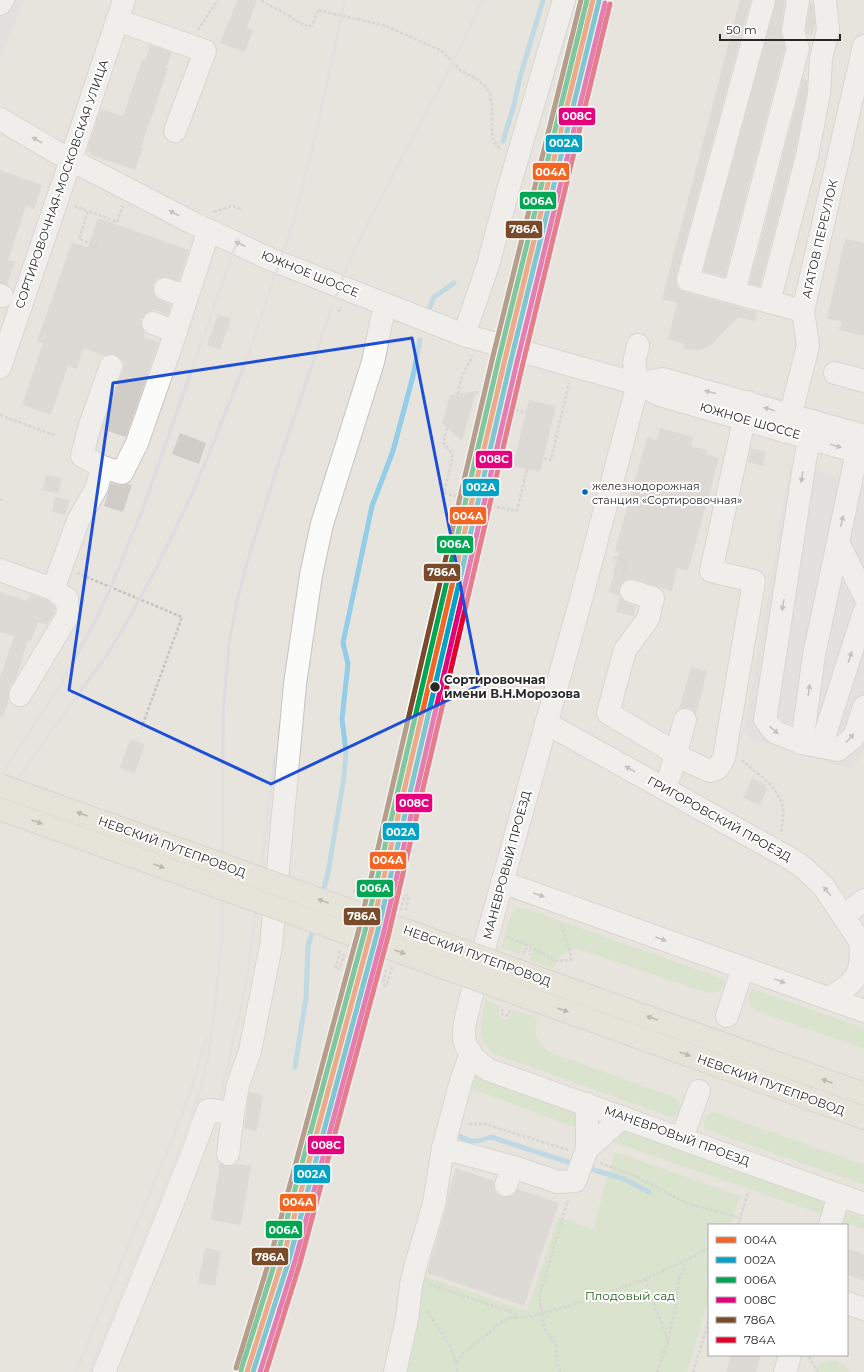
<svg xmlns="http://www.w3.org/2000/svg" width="864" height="1372" viewBox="0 0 864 1372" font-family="Montserrat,sans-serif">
<rect width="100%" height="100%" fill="#e7e4de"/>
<g fill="#dedbdd">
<polygon points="0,0 24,0 0,59"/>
<polygon points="790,463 864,486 864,749 858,762 851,767 841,766 752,739 749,737 745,731 745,727"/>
</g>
<g fill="#c7e2b8">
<path d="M 518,908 L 528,909 L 541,914 L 723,979 L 724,985 L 718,992 L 708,993 L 579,949 C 567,950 557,955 553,968 L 530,960 L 533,949 L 529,946 L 524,946 L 519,954 L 501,948 L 511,916 L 513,912 Z"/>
<path d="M 753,989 L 864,1028 L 864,1049 L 757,1011 C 749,1005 745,998 753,989 Z"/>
<path d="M 486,1001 L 499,1005 C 497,1014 499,1020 508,1020 L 511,1017 L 513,1010 L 537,1018 C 534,1034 535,1042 549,1052 L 676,1098 C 682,1104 680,1112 674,1118 L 495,1054 C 474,1039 481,1022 486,1001 Z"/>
<polygon points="473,1075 577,1112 582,1130 468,1087"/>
<path d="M 715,1112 L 864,1165 L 864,1185 L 705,1129 C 702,1120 706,1114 715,1112 Z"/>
<polygon points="627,1130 826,1201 821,1214 608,1140 615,1135"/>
<polygon points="615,1152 740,1196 731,1225 709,1225 709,1298 687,1372 404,1372 421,1275 527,1311 558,1217 593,1229"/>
<polygon points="844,1211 864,1218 864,1229 838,1220"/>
<polygon points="835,1360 842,1363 851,1372 812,1372 822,1363"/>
</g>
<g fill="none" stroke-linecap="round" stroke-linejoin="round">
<g stroke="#93cde7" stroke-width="5">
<polyline points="503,141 514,105 520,77 543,0"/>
<polyline points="430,307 434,297 454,283"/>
<polyline points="322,895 328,873 344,777 346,752 342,719 348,664 343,643 372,506 393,451 413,376 420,340"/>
<polyline points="295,1067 306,998 308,946 314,926"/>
<path d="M 459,1136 C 472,1143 478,1142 491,1137 L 571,1163"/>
<polyline points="591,1169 624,1179 649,1192"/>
</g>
</g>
<g fill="#d0cdc9">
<polygon points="237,0 257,0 247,28 253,30 245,52 220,43 228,22 229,22"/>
<polygon points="740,0 751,0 676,277 676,283 679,289 685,292 757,312 755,321 738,317 711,345 700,350 683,349 684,344 668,339 677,303 662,299"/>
<polygon points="776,0 785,0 781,29 785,48 725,277 703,271"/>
<polygon points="810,2 813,3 815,24 812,35 807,33 806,30"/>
<polygon points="150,45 172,52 166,68 168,69 141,147 143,148 135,170 94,156 87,150 101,109 123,116 142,60 145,61"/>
<polygon points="803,78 807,80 807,92 795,153 760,286 749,284"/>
<polygon points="0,170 42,185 34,209 26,206 8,260 15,262 7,285 0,283"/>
<polygon points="98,218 189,250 179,281 163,277 157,279 153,285 153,292 156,297 161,301 171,305 168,315 153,309 152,311 145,314 141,319 141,325 145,332 143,337 159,342 126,437 102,429 123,370 124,362 115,354 109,354 105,356 83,348 77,369 68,366 51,415 22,405 43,343 37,341 72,242 88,247"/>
<polygon points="845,239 864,243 864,336 839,330 842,322 827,318"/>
<polygon points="218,314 231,319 220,350 207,345"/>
<polygon points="476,391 462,441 442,423 450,395"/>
<polygon points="529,400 556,406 540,472 513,466"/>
<polygon points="660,428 693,437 691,446 707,450 706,454 719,458 688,571 677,568 672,591 635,579 628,579 623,582 619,587 620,596 609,592 614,574 613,573 619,552 615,551 647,437 657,440"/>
<polygon points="180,433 206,443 199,464 172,454"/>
<polygon points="751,448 766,452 763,466 748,462"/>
<polygon points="46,475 62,478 58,494 42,490"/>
<polygon points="111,483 119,485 128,484 132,485 123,512 104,506"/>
<polygon points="55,497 69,500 66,515 52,512"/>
<polygon points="0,592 27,601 30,594 47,600 55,606 55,612 47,625 38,622 31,641 28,640 16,678 9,689 8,694 9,699 2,718 0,717 0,678 14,636 0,632"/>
<polygon points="620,597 627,603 636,606 633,616 616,612"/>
<polygon points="691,667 707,671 696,715 694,711 689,708 682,708 679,709"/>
<polygon points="130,739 145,744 135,773 120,768"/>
<polygon points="752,778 762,783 767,789 760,805 743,798"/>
<polygon points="249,1092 263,1095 257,1131 244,1129"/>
<polygon points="238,1162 237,1164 251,1166 241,1225 211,1220 220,1163 227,1166 233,1166"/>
<polygon points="456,1168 494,1181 494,1187 496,1192 502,1197 508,1197 513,1195 518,1189 559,1203 524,1306 427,1273 446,1208 449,1191"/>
<polygon points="205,1248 221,1251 215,1286 198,1283"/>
<polygon points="847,1248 864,1254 864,1281 847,1275"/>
<polygon points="731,1355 761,1355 756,1372 726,1372"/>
</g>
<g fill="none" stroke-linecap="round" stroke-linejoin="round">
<g stroke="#c5c3c3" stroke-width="24">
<g id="minor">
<polyline points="764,0 688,280 803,311"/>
<polyline points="0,4 3,0"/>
<polyline points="117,20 205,51 175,131"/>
<polyline points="0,119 56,152 193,223 270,259 464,335 638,384 660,395 864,454"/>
<polyline points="165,289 187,297"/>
<polyline points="734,292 798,48 793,31 798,0"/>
<polyline points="0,295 2,296"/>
<polyline points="769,302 807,156 819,94 821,58 828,30 825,0"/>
<polyline points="153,323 176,332"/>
<polyline points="464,335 488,265 510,183 564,0"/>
<path d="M 638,345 L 634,363 L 638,384 L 583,592 L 478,970 C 475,982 472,994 469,1006 C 460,1036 461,1052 489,1070 L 864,1204"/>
<polyline points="111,366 90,425 82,456 102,467 122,473 137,443 171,346 206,239"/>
<polyline points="0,367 67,171 124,0"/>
<polyline points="835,373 864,381"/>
<polyline points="638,384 663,379 864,436"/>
<polyline points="813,421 805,460 765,720 775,732 802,743 838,750 854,737 864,707"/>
<polyline points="786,432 808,346 803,311 864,46"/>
<polyline points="860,438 838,542 864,595"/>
<polyline points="0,570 53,589 78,521 97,487 102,467"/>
<polyline points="631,591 653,598 648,619 625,650 608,713 667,748 675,755 701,767 710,771 718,768 724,758 754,581 711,571 748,402"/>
<polyline points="20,695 68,615 67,599 53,589"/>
<polyline points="546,723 791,859 804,868 823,886 864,947"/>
<polyline points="802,743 814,655 838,542"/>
<polyline points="821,747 864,612"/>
<polyline points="664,788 670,775 685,720"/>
<polyline points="502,882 864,1011"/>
<polyline points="844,916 864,900"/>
<path d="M 828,998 C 855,984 864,975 860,941"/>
<polyline points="727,1016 743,968"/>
<polyline points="682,1138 699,1091"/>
<polyline points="443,1148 513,1167 506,1185"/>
<polyline points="587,1149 623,1117"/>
<polyline points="228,1154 233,1113"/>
<polyline points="513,1167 558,1182 575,1181 587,1149 587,1104"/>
<polyline points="830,1225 839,1195"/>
<polyline points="847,1303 864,1309"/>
<polyline points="104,1372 172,1205 208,1110 233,1113 238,1085 250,1051 271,946 295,684 311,575 322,524 373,362 382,318 387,305"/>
<polyline points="395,1372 407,1319 411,1285 416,1264 434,1204 443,1148 461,1081 471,1053"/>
<polyline points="785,1372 790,1355"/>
</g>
</g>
<g stroke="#c3c3c0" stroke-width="24">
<g id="major">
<polyline points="533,976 864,1094"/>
<polyline points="526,997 864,1118"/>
</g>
</g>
<g stroke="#c4c4c3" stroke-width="2.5" stroke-dasharray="3 2" stroke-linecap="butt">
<path d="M 262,0 L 263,2 C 271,6 279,10 286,14 C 295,20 301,26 312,26 L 318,10 L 386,26 L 442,51 L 460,70 L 478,80 L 486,87 L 490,94 L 492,106 L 492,129 L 493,140 L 501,150"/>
<polyline points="198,30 218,0"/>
<polyline points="74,206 88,211"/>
<polyline points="214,212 232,206 241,209"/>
<polyline points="97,246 79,239 88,211 117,222 123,206"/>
<polyline points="338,312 341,307"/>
<polyline points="476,392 487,395"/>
<path d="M 458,394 C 460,379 465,368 473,356"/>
<polyline points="516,410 526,413"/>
<polyline points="0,415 54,435"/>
<polyline points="447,428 443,443 452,453 452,459 444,493 463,498"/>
<polyline points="544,458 551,460 569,383"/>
<polyline points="0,499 2,500"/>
<polyline points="492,506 517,511 527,469"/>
<polyline points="614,557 627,562 623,575"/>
<polyline points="77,573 182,617 141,729"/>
<path d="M 742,760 C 756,773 776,785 782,804 C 785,813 782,824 781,833"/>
<polyline points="354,893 357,881 360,878 362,878 360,893 361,893"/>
<polyline points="366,896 488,394"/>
<polyline points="395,907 517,402"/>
<polyline points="400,908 401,909 404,897 407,895 408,898 406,911"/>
<polyline points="506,937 530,946 555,961 571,960 570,950 561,923"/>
<polyline points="340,951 336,967 337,970 340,968 344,955 352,958"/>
<polyline points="523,954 525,949 530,949 530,955"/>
<polyline points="380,969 386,971 383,983 385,986 387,984 392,967"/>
<polyline points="349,971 353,954"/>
<polyline points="377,981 381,964"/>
<polyline points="503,1009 501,1013 504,1016 508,1015 510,1010"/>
<polyline points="469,1124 485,1124 568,1150"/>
<polyline points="600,1163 635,1176 686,1203 741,1218"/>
<polyline points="738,1225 748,1193"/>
<polyline points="645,1279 668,1341"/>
<polyline points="429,1284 511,1312 518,1317"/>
<path d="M 427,1311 C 438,1328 457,1351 457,1372"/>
<polyline points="809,1357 818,1372"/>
<polyline points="457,1363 462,1354 489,1333 498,1324 510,1318 529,1317 588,1300 645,1279 695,1256 709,1248"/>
<polyline points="560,1372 557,1362 557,1353 556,1345 545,1330 539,1297 568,1200"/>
<polyline points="657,1372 668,1341 675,1310 679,1279 687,1260"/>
<polyline points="693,1372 709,1320"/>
</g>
<use href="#minor" stroke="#fbfbfa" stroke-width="22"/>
<use href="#major" stroke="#e5e2d3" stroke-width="22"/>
<g stroke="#dddcde" stroke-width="3">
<polyline points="336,297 347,267 361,236 461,46 482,0"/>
<polyline points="0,777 59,687 97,618 111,587 142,511 238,239"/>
<polyline points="0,803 106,656 123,629 157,567 193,492 219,429 249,353 295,217 316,134 345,0"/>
<polyline points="220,1098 243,998 249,965 275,755"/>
<polyline points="76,1372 173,1137 191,1090 206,1039"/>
<polyline points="90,1372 184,1142 204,1077 211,1039 222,941 223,716 229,643 238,597 248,559 279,462 332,306"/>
</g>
<g stroke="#c3c3c0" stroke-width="24" stroke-linecap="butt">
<g id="major-bridge">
<polyline points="0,785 533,976"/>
<polyline points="0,809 526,997"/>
</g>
</g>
<use href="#major-bridge" stroke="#e5e2d3" stroke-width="22"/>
<g stroke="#fff" stroke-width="8">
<polyline id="rail-1" points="247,1372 283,1258 372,928 505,359 593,0"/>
</g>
<g stroke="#fff" stroke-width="8">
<polyline id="rail-2" points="253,1372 289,1260 378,930 511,360 599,1"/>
</g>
<g stroke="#fff" stroke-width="8">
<polyline id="rail-3" points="241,1370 277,1256 366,927 499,358 587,0"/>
</g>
<g stroke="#fff" stroke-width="8">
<polyline id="rail-4" points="260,1372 295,1261 384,931 517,362 605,3"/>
</g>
<g stroke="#fff" stroke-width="8">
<polyline id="rail-5" points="236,1368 271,1255 360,925 493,356 581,0"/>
</g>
<g stroke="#fff" stroke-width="8">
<polyline id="rail-6" points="266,1372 300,1263 389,933 523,363 610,4"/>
</g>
<use href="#rail-1" stroke="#f26522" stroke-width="5"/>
<use href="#rail-2" stroke="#02a3c6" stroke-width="5"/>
<use href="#rail-3" stroke="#00a651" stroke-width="5"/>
<use href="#rail-4" stroke="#e5007d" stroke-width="5"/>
<use href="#rail-5" stroke="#7a4b2a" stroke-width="5"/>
<use href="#rail-6" stroke="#e4002b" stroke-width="5"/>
</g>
<defs><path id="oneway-solid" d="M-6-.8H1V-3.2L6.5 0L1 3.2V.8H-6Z"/></defs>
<g fill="#9c9c9c">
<use href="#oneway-solid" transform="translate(37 140) rotate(-150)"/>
<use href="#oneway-solid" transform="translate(174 213) rotate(-153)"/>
<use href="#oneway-solid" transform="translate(240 244) rotate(-156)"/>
<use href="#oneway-solid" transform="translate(710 392) rotate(-165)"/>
<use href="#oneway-solid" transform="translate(769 409) rotate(-164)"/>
<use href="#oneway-solid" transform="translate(836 446) rotate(16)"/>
<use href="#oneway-solid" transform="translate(802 477) rotate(99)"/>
<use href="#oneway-solid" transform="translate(842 521) rotate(-78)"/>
<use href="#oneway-solid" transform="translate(783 605) rotate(99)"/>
<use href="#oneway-solid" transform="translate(850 657) rotate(-72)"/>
<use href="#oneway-solid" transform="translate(809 690) rotate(-82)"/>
<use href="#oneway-solid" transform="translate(774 730) rotate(41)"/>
<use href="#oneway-solid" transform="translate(850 738) rotate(-48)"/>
<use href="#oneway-solid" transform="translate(630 769) rotate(-151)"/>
<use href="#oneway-solid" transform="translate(827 891) rotate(-128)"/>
<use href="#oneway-solid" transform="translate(539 895) rotate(20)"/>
<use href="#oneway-solid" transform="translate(661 939) rotate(20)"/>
<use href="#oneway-solid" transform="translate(780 981) rotate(20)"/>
</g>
<g fill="#87867e">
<use href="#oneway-solid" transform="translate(82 814) rotate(-160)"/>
<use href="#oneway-solid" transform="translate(37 822) rotate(20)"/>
<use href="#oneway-solid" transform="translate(159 866) rotate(20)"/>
<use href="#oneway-solid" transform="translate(323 901) rotate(-160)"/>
<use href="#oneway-solid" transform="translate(400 952) rotate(20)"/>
<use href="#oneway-solid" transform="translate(563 1010) rotate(20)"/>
<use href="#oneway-solid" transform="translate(652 1018) rotate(-160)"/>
<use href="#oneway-solid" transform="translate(685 1054) rotate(20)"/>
<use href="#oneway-solid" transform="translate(827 1081) rotate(-160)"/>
</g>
<path d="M0 0H864V1372H0ZM 412,338 L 480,685 L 271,784 L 69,690 L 113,383 Z" fill="#e7e4de" fill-opacity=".55" fill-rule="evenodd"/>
<path fill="none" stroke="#1d4ed8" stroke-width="3" stroke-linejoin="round" d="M 412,338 L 480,685 L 271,784 L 69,690 L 113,383 Z"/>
<circle fill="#0065bd" stroke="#fff" stroke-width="1.5" cx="585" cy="492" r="3.5"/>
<circle fill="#292929" stroke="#fff" stroke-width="1.5" cx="435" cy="687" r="5.5"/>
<g text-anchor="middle" stroke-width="4" stroke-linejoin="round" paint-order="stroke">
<g font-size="11" fill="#292929" stroke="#fff" text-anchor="start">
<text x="592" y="490">железнодорожная<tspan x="592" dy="14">станция «Сортировочная»</tspan></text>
</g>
<g font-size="12" fill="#292929" stroke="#fff">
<text transform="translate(62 184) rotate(-71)" y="4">СОРТИРОВОЧНАЯ-МОСКОВСКАЯ УЛИЦА</text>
<text transform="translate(820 239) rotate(-77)" y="4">АГАТОВ ПЕРЕУЛОК</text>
<text transform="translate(310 274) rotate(22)" y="4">ЮЖНОЕ ШОССЕ</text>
<text transform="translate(750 421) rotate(16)" y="4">ЮЖНОЕ ШОССЕ</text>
<text transform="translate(719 819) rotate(29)" y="4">ГРИГОРОВСКИЙ ПРОЕЗД</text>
<text transform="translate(172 847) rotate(20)" y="4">НЕВСКИЙ ПУТЕПРОВОД</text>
<text transform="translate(507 865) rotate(-75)" y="4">МАНЕВРОВЫЙ ПРОЕЗД</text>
<text transform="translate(477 956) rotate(20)" y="4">НЕВСКИЙ ПУТЕПРОВОД</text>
<text transform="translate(771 1085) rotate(20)" y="4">НЕВСКИЙ ПУТЕПРОВОД</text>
<text transform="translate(677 1136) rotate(20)" y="4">МАНЕВРОВЫЙ ПРОЕЗД</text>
</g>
<g font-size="12" font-weight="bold" fill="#292929" stroke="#fff" text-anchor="start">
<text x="444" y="684">Сортировочная<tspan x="444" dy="14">имени В.Н.Морозова</tspan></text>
</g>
<g font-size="12" fill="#26631b" stroke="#fff">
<text x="630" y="1300">Плодовый сад</text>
</g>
</g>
<g stroke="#fff" stroke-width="1.5">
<rect x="558" y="107" width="38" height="19" rx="4" fill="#e5007d"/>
<rect x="545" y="134" width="38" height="19" rx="4" fill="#02a3c6"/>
<rect x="532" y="162" width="38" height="19" rx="4" fill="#f26522"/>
<rect x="519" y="191" width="38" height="19" rx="4" fill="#00a651"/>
<rect x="505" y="220" width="38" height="19" rx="4" fill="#7a4b2a"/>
<rect x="475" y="450" width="38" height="19" rx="4" fill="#e5007d"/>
<rect x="462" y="478" width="38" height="19" rx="4" fill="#02a3c6"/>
<rect x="449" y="506" width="38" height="19" rx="4" fill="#f26522"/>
<rect x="436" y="535" width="38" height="19" rx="4" fill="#00a651"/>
<rect x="423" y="563" width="38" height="19" rx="4" fill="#7a4b2a"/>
<rect x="395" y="793" width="38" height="20" rx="4" fill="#e5007d"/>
<rect x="382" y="822" width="38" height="19" rx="4" fill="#02a3c6"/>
<rect x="369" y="851" width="38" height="19" rx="4" fill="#f26522"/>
<rect x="356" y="879" width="38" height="19" rx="4" fill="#00a651"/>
<rect x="343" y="907" width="38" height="19" rx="4" fill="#7a4b2a"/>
<rect x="307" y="1135" width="38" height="20" rx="4" fill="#e5007d"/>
<rect x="293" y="1164" width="38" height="20" rx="4" fill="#02a3c6"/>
<rect x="279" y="1193" width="38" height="19" rx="4" fill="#f26522"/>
<rect x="265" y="1220" width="38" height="19" rx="4" fill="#00a651"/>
<rect x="251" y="1247" width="38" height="19" rx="4" fill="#7a4b2a"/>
</g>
<g font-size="11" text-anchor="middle" font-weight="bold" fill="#fff">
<text x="577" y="120">008С</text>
<text x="564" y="147">002А</text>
<text x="551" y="176">004А</text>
<text x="538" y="205">006А</text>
<text x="524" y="233">786А</text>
<text x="494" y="463">008С</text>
<text x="481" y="491">002А</text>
<text x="468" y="520">004А</text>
<text x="455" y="548">006А</text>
<text x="442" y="576">786А</text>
<text x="414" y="807">008С</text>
<text x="401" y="836">002А</text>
<text x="388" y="864">004А</text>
<text x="375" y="892">006А</text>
<text x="362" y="920">786А</text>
<text x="326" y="1149">008С</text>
<text x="312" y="1178">002А</text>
<text x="298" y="1206">004А</text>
<text x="284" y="1234">006А</text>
<text x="270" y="1261">786А</text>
</g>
<rect x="708" y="1224" width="140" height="132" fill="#ffffff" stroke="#a9a9a9"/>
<rect x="716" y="1237" width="20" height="6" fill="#f26522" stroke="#a9a9a9"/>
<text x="744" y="1244" font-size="12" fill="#292929">004А</text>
<rect x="716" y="1257" width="20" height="6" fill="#02a3c6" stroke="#a9a9a9"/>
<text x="744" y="1264" font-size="12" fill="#292929">002А</text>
<rect x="716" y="1277" width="20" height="6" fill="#00a651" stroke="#a9a9a9"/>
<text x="744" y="1284" font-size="12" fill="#292929">006А</text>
<rect x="716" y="1297" width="20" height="6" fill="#e5007d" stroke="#a9a9a9"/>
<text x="744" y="1304" font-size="12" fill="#292929">008С</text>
<rect x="716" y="1317" width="20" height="6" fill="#7a4b2a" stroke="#a9a9a9"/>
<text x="744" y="1324" font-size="12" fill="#292929">786А</text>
<rect x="716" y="1337" width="20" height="6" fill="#e4002b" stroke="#a9a9a9"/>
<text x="744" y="1344" font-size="12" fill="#292929">784А</text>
<path d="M720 34v6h120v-6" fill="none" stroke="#292929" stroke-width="2"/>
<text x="726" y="34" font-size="12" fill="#292929" stroke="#ffffff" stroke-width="3" paint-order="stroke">50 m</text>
</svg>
